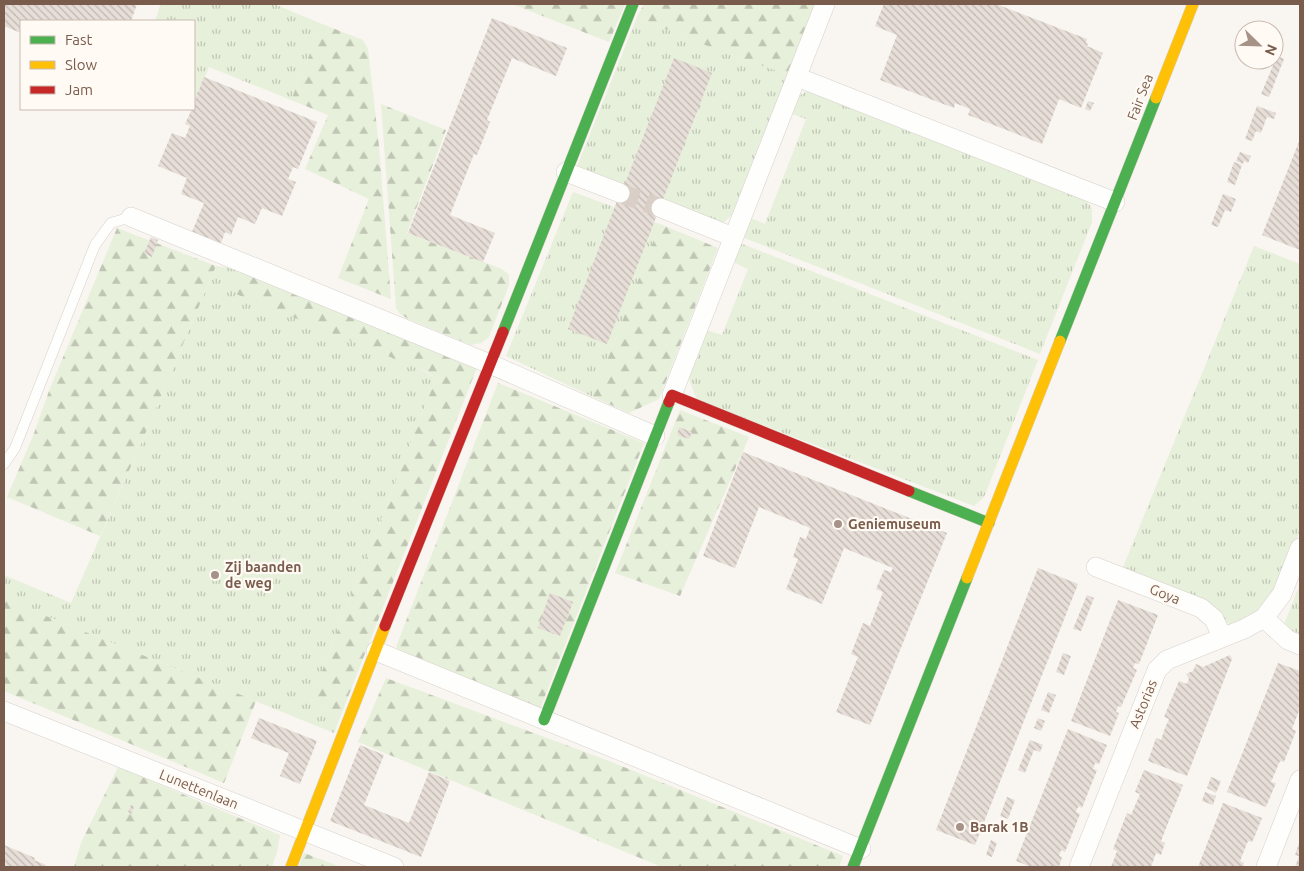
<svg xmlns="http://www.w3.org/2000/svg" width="1304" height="871" viewBox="0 0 1304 871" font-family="Ubuntu,sans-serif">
<defs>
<pattern id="grass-tufts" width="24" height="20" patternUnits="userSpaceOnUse" patternTransform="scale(1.25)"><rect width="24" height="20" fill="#e7f0db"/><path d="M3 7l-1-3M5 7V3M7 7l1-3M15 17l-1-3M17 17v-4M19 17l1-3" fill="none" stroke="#c0c6b4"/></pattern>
<pattern id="forest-firs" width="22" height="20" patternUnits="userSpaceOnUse" patternTransform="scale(1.25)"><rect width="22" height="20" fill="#e7f0db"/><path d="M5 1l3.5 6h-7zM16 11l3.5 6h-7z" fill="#c0c6b4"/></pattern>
<pattern id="building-back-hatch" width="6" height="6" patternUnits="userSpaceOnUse" patternTransform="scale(1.25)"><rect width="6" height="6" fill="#e6ded7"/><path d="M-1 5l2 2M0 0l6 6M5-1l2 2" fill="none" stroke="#bfb7b1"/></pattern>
</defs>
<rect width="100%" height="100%" fill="#f9f5f0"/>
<g fill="url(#grass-tufts)">
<polygon points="161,4 274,4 322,24 291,100 209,67 194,103 194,21 155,21"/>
<polygon points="637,17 727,54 788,74 732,215 724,222 715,224 576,169"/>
<path d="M 812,90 L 1085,199 L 1092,208 L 1092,222 L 1040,354 L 742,237 L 750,218 L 765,224 L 806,119 L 790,113 C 795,101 798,93 812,90 Z"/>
<polygon points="573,192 660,224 593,397 506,356"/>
<polygon points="740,243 1038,360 984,497 974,506 697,400 688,377 706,330 722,335 748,269 733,262"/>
<polygon points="1254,246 1300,264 1300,530 1280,583 1258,613 1239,624 1230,624 1121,572"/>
<polygon points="216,266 237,269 436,378 310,702 341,715 334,733 4,599 4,575 71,603 140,446"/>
<polygon points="1300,584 1300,634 1283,627"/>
</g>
<g fill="url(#forest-firs)">
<polygon points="512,4 625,4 609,42"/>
<polygon points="644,4 816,4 788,74 727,54 637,17"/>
<polygon points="322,24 363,40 368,49 379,146 391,299 338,278 369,199 305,169 328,115 291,100"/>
<polygon points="381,104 446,130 407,233 502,269 509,275 509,285 489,337 481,343 471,345 408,319 399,313 396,308"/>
<polygon points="660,224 718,248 659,399 629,413 593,397"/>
<polygon points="117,228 216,266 140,446 100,536 7,497 33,436 49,391"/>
<polygon points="237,269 478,365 341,715 310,702 436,378 427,372 236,294"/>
<polygon points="498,383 644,443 540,709 402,654 396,647"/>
<polygon points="680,410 749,437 680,596 615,573"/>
<polygon points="4,599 256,701 224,783 4,691"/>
<polygon points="386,678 609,761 843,856 839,867 662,867 358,742"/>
<polygon points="118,767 280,835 277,852 272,867 74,867 81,843"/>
<polygon points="304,853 341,867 298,867"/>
</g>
<g fill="url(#building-back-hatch)">
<polygon points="4,4 137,4 131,21 122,20 121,21 21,21 21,33 4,26"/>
<polygon points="884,4 996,4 1087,39 1086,43 1088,44 1087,46 1103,53 1081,108 1059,99 1042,144 968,115 970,109 955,103 954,108 880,80 897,35 875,26"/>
<polygon points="492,18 567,48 556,76 512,58 487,120 490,122 477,155 474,154 450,215 495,233 483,262 408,233"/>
<polygon points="1277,56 1284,59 1269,97 1261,94"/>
<polygon points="674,58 712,73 607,344 568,329 625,180 626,181"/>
<polygon points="204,77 317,122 298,169 293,167 288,179 296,182 282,216 262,208 255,224 238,217 231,235 225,232 221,243 192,232 204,203 181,194 187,178 158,166 172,133 185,138 190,126 185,124 192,109 194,109 194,103"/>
<polygon points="1088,101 1094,103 1090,111 1085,109"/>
<polygon points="1257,106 1276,113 1274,119 1267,117 1261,133 1256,131 1252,141 1245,139"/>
<polygon points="1300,139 1300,250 1262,235"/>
<polygon points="1240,152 1251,156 1248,163 1244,161 1243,164 1236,161"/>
<polygon points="1234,162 1242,165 1235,185 1227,182"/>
<polygon points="1223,194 1236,199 1231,212 1225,210 1218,227 1211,225"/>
<polygon points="151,237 158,240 152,257 144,253"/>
<polygon points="679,427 692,432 689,439 677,435"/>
<polygon points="743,452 947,533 870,725 836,712 858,657 851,654 863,623 870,626 883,592 876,589 884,570 891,572 893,568 844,548 822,604 786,589 798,559 793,557 800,537 806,539 810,528 759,507 735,568 703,556"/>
<polygon points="1038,568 1078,584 975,845 936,830"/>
<polygon points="550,593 573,602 560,636 538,628"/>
<polygon points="1087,595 1094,598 1081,631 1073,629"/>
<polygon points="1118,600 1158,615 1139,664 1135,663 1133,668 1137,670 1121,707 1118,706 1116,712 1119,713 1110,736 1071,721"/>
<polygon points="1063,653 1071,656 1064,675 1056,672"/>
<polygon points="1230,655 1232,659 1187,776 1148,761 1156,738 1161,740 1165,728 1169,719 1164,717 1179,681 1187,684 1189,678 1186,674 1193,671 1196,664 1203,667"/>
<polygon points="1278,663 1300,671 1300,708 1292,729 1296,731 1284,762 1280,761 1271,782 1276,783 1266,807 1227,792"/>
<polygon points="1048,692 1056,695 1049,713 1041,710"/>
<polygon points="259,718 317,741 300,784 280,776 289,753 251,738"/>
<polygon points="1038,718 1045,721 1041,731 1034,728"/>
<polygon points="1068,729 1107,745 1099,764 1095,763 1093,769 1097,770 1082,808 1079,806 1077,809 1076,812 1080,814 1065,852 1061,850 1059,856 1062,857 1059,867 1031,867 1016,861"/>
<polygon points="1030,740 1043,745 1040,752 1034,750 1025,773 1018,770"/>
<polygon points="360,745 384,755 364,805 409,823 429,772 450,781 421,857 330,821"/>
<polygon points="1144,770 1183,785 1161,841 1165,843 1161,855 1156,853 1151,867 1111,867 1117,851 1113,849 1127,813 1131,815 1140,794 1135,792"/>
<polygon points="1211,777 1221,781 1216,793 1207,788"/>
<polygon points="1205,792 1216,796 1213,805 1202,801"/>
<polygon points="1007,797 1015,800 1008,819 1000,816"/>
<polygon points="1223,803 1262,818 1254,838 1252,842 1248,841 1240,861 1244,863 1243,867 1198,867"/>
<polygon points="131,805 134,806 132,814 128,812"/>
<polygon points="991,840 997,843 992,857 986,855"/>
<polygon points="1300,840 1300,867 1295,867 1299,856 1295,855"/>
<polygon points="4,845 35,858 34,860 46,865 45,867 4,867"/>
</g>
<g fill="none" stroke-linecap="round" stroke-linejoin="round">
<polyline stroke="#d9cfc7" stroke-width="19" stroke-dasharray="19 9" stroke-linecap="butt" points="620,193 661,208"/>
<g stroke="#d7d1cb" stroke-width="11">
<polyline id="lane" points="4,464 15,448 95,245 111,223 131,217"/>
</g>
<g stroke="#d7d1cb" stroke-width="20">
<g id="street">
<polyline points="797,77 1115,202"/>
<polyline points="566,172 620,193"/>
<polyline points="661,208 733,237"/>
<polyline points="131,217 490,364 655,436"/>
<polyline points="672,395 825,4"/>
<polyline points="1096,567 1201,608 1214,619 1222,637"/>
<polyline points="1264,618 1288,640 1300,645"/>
<polyline points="376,651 861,849"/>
<polyline points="4,711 394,867"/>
<polyline points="1079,867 1157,670 1167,660 1244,629 1264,618 1282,594 1300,548"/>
<polyline points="1266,867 1300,780"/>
</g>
</g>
<g stroke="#d9d2cb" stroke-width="12">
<g id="fast">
<polyline points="503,332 633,4"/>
<polyline points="1060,341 1156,98"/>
<polyline points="909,491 989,523"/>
<polyline points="544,720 669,402"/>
<polyline points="853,867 967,578"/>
</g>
</g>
<g stroke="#d9d2cb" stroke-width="12">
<g id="slow">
<polyline points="1156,98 1193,4"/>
<polyline points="967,578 1060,341"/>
<polyline points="291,867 385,626"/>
</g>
</g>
<g stroke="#d9d2cb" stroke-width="12">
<g id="jam">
<polyline points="669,402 672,395 909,491"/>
<polyline points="385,626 503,332"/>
</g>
</g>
<use href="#lane" stroke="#fefefd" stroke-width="10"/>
<use href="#street" stroke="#fefefd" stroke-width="19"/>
<use href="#fast" stroke="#4caf50" stroke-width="11"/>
<use href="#slow" stroke="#ffc107" stroke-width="11"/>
<use href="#jam" stroke="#c62828" stroke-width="11"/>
</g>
<g fill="#a69286" stroke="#fffaf3" stroke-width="2">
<circle cx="838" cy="524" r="5"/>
<circle cx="215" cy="575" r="5"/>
<circle cx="960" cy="827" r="5"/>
</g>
<g text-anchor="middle" stroke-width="4.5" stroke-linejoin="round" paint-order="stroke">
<g font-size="14" fill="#7a5c4d" stroke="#fffaf3">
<text transform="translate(1140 97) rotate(-69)" y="5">Fair Sea</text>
<text transform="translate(1165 594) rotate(22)" y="5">Goya</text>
<text transform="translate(1143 704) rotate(-68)" y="5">Astorias</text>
<text transform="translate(199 789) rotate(22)" y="5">Lunettenlaan</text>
</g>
<g font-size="14" font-weight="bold" fill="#7a5c4d" stroke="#fffaf3" text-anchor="start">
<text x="848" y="529">Geniemuseum</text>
<text x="225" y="572">Zij baanden<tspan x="225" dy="16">de weg</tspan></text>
<text x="970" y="832">Barak 1B</text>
</g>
</g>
<rect width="1304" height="871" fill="none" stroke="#7a5c4d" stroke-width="10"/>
<rect x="20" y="20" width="175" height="90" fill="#fffaf3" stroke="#cabbb1"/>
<rect x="30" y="36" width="25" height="8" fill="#4caf50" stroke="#cabbb1"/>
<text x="65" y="45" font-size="15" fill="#7a5c4d">Fast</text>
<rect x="30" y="61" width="25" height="8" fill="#ffc107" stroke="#cabbb1"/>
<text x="65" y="70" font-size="15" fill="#7a5c4d">Slow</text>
<rect x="30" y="86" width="25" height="8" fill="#c62828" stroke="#cabbb1"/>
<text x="65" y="95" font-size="15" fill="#7a5c4d">Jam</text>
<g transform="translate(1259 45) rotate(113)"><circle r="24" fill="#fffaf3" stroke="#cabbb1"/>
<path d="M0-4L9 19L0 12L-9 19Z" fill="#a69286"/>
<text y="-8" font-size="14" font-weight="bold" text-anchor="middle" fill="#7a5c4d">N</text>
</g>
</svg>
